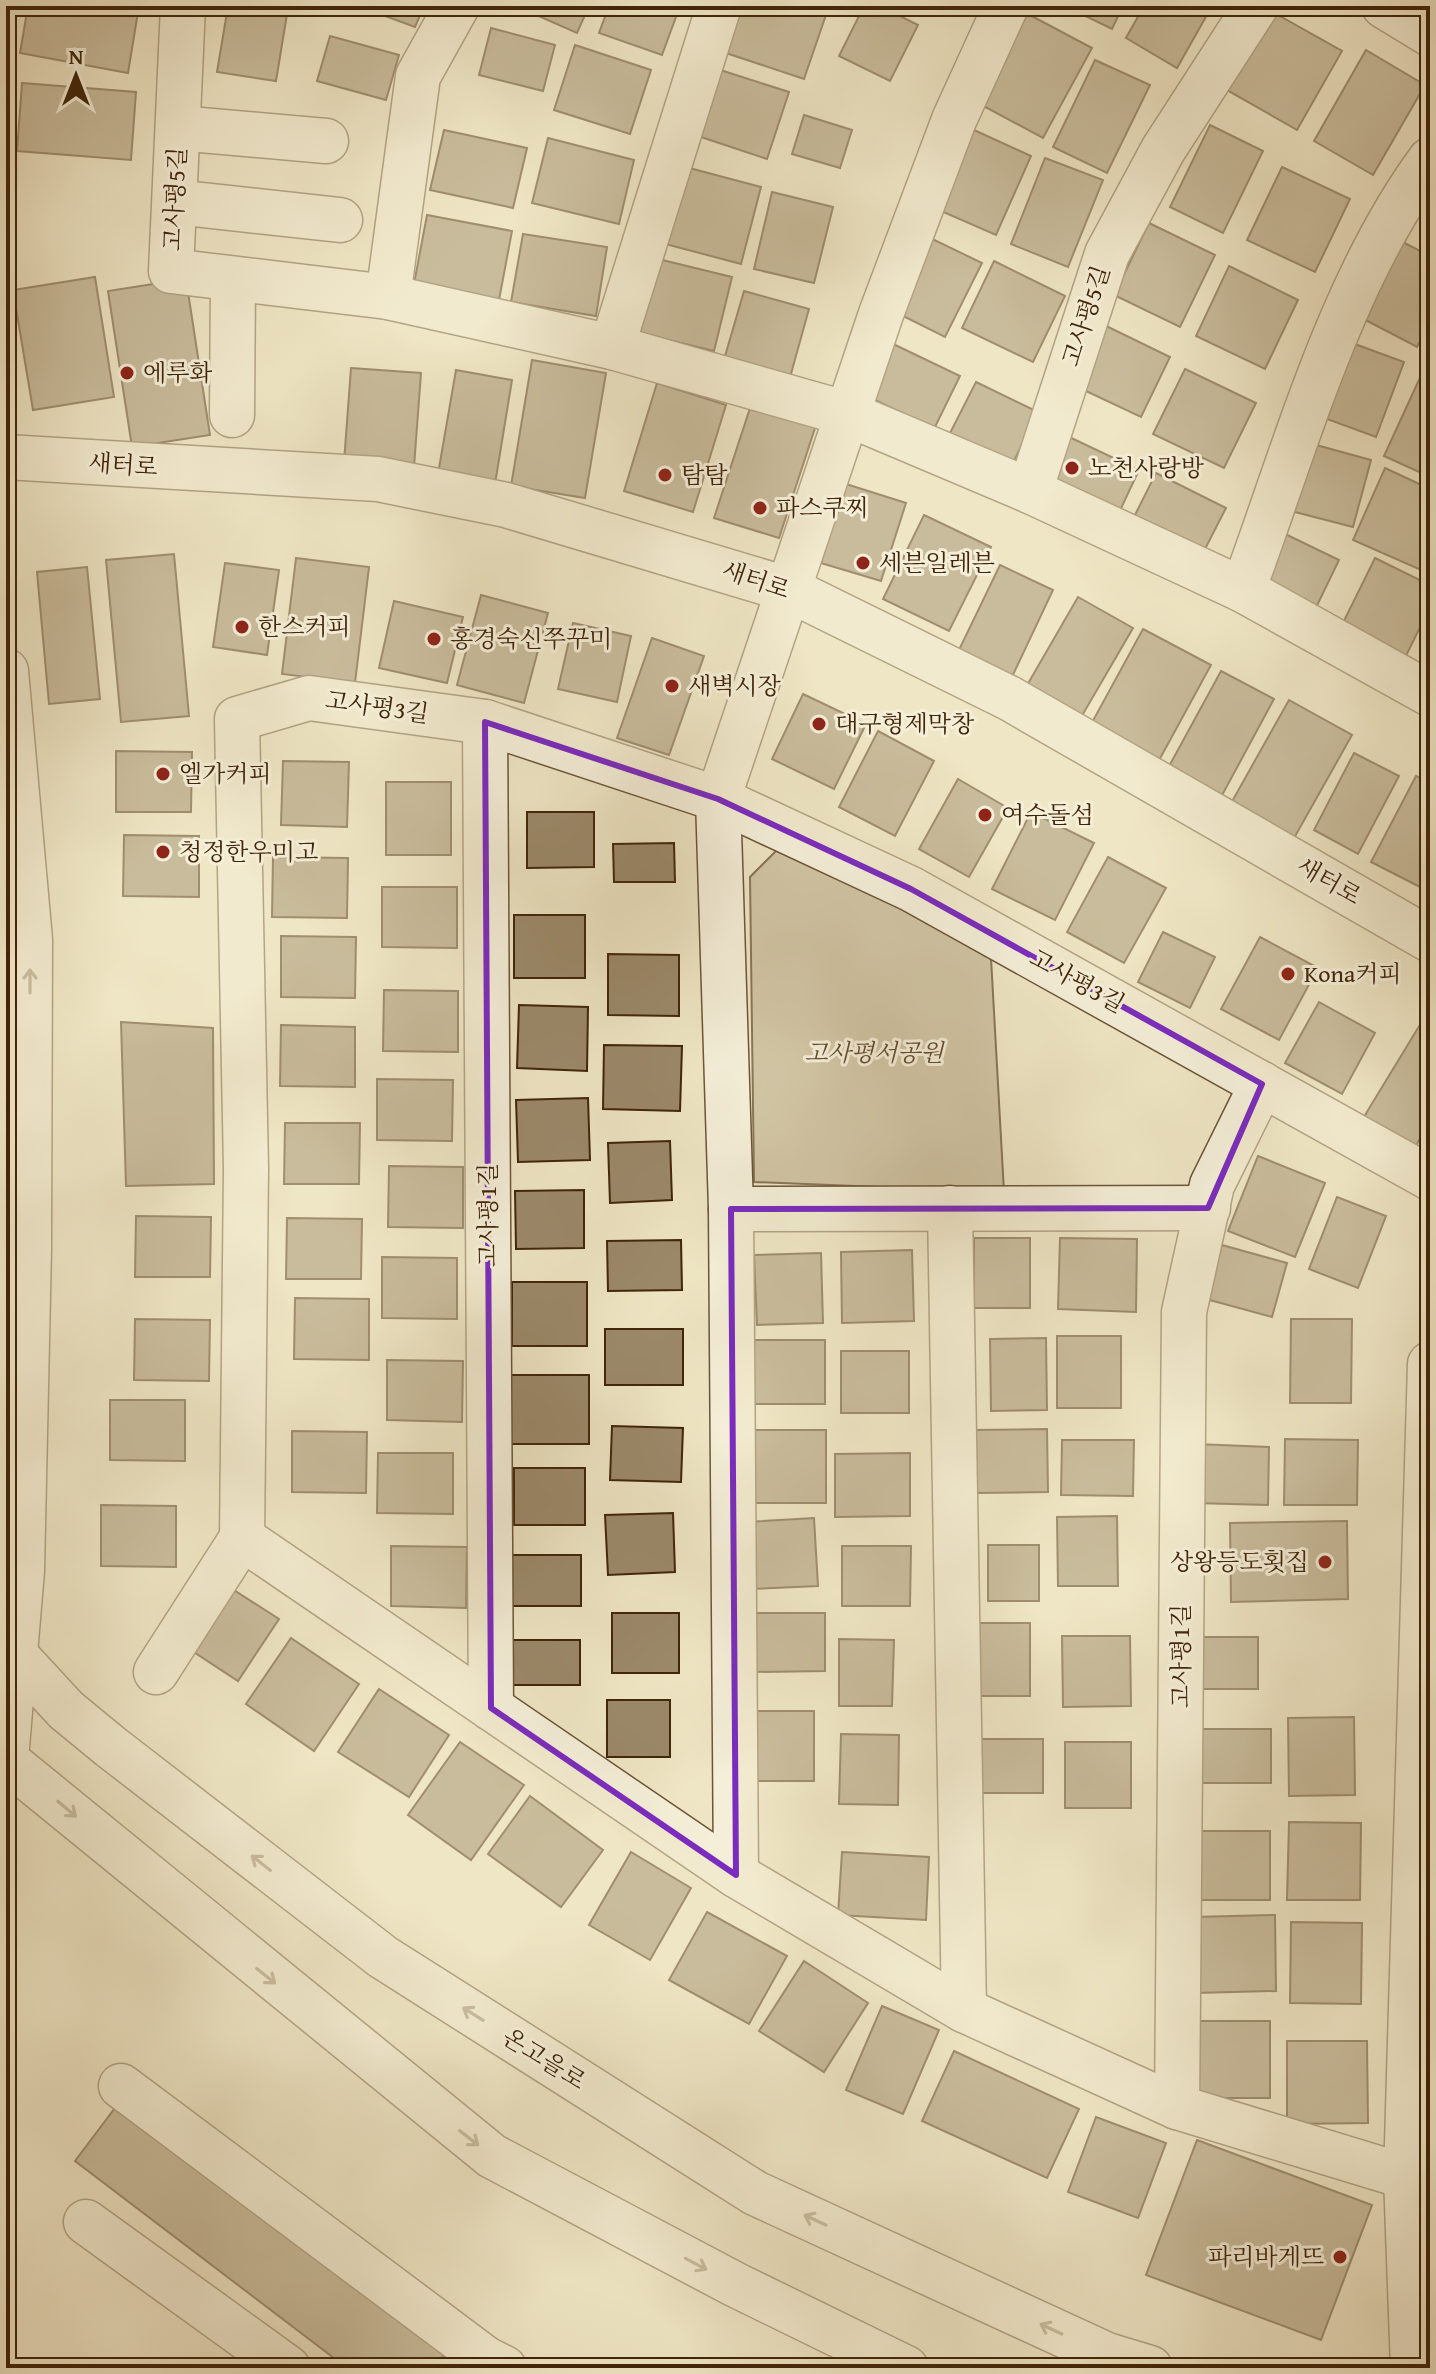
<svg xmlns="http://www.w3.org/2000/svg" width="1436" height="2374" viewBox="0 0 1436 2374" font-family="'Gentium Book Plus','Noto Serif KR',serif">
<rect width="100%" height="100%" fill="#efe6c5"/>
<filter id="stains"><feTurbulence type="fractalNoise" baseFrequency=".0025" numOctaves="4"/><feColorMatrix values="0 0 0 0 .2 0 0 0 0 .09 0 0 0 0 .02 0 0 0 .5 -.17"/></filter>
<radialGradient id="worn" r=".72"><stop offset=".6" stop-color="#630" stop-opacity="0"/><stop offset="1" stop-color="#630" stop-opacity=".3"/></radialGradient>
<polygon fill="#d1c5a5" stroke="#897556" stroke-width="2" points="783,844 991,958 1004,1192 754,1182 750,877"/>
<g fill="#9b896a" stroke="#412508" stroke-width="2">
<polygon points="28,6 139,6 128,73 20,53"/>
<polygon points="228,6 287,14 276,81 217,72"/>
<polygon points="358,6 424,6 415,27"/>
<polygon points="516,6 589,6 577,33"/>
<polygon points="609,6 680,6 662,55 599,33"/>
<polygon points="738,6 829,6 804,79 723,52"/>
<polygon points="864,6 880,6 918,25 890,81 839,56"/>
<polygon points="1065,6 1123,6 1112,29"/>
<polygon points="1144,6 1212,6 1177,68 1126,38"/>
<polygon points="1271,11 1342,51 1297,130 1227,90"/>
<polygon points="1026,13 1092,48 1043,138 978,103"/>
<polygon points="491,28 555,45 543,91 479,75"/>
<polygon points="330,36 399,55 386,100 317,81"/>
<polygon points="575,45 651,70 630,134 554,110"/>
<polygon points="1366,50 1425,85 1373,175 1314,141"/>
<polygon points="1095,60 1150,85 1107,173 1053,147"/>
<polygon points="711,67 789,92 767,159 689,133"/>
<polygon points="22,83 136,92 131,160 17,151"/>
<polygon points="804,115 852,130 840,168 792,154"/>
<polygon points="961,124 1031,156 996,235 925,204"/>
<polygon points="1210,125 1263,151 1223,233 1170,207"/>
<polygon points="444,130 527,148 513,208 430,190"/>
<polygon points="548,138 634,160 619,224 532,203"/>
<polygon points="1045,158 1103,180 1068,267 1011,244"/>
<polygon points="678,165 761,187 741,264 658,242"/>
<polygon points="1282,167 1350,199 1315,272 1247,240"/>
<polygon points="1430,190 1430,221 1417,213"/>
<polygon points="772,192 833,207 814,283 754,269"/>
<polygon points="427,215 512,231 499,300 414,284"/>
<polygon points="1149,223 1215,255 1180,327 1114,295"/>
<polygon points="523,234 607,247 596,316 511,302"/>
<polygon points="926,236 982,263 945,337 889,309"/>
<polygon points="1393,237 1430,256 1430,322 1417,347 1354,314"/>
<polygon points="654,258 732,277 714,351 636,332"/>
<polygon points="994,261 1065,296 1033,362 962,328"/>
<polygon points="1229,266 1298,300 1265,369 1196,336"/>
<polygon points="95,277 114,397 33,410 13,290"/>
<polygon points="186,279 210,435 132,447 108,291"/>
<polygon points="744,291 809,309 789,381 723,363"/>
<polygon points="1100,323 1170,357 1141,417 1071,384"/>
<polygon points="1344,340 1404,362 1376,437 1316,415"/>
<polygon points="889,342 960,376 934,429 863,394"/>
<polygon points="532,360 606,373 585,498 511,486"/>
<polygon points="351,368 421,373 414,467 344,462"/>
<polygon points="1185,369 1256,403 1224,468 1153,434"/>
<polygon points="456,370 512,380 495,484 438,474"/>
<polygon points="1423,371 1430,374 1430,477 1384,456"/>
<polygon points="976,382 1038,412 1011,467 948,437"/>
<polygon points="657,383 726,405 693,512 624,491"/>
<polygon points="752,402 817,422 779,538 714,518"/>
<polygon points="1065,435 1139,470 1117,517 1043,481"/>
<polygon points="1309,443 1371,460 1353,527 1291,511"/>
<polygon points="1385,468 1430,489 1430,550 1421,570 1353,540"/>
<polygon points="1156,473 1226,508 1203,553 1133,519"/>
<polygon points="846,484 906,503 881,581 821,563"/>
<polygon points="924,515 991,547 949,631 883,599"/>
<polygon points="1279,531 1339,560 1312,616 1252,587"/>
<polygon points="174,554 189,716 121,722 106,560"/>
<polygon points="296,558 369,567 355,683 282,674"/>
<polygon points="1375,558 1430,585 1430,607 1401,666 1337,635"/>
<polygon points="225,563 279,570 267,655 213,647"/>
<polygon points="1000,565 1053,590 1011,679 957,654"/>
<polygon points="87,567 100,699 49,704 37,572"/>
<polygon points="481,595 548,613 524,703 457,685"/>
<polygon points="1078,597 1133,628 1076,726 1022,694"/>
<polygon points="394,601 463,617 447,683 379,668"/>
<polygon points="573,623 631,636 617,702 558,689"/>
<polygon points="1143,629 1211,665 1157,764 1089,728"/>
<polygon points="652,638 704,656 669,755 617,738"/>
<polygon points="1221,671 1274,699 1220,799 1167,770"/>
<polygon points="803,694 866,724 834,789 772,759"/>
<polygon points="1289,700 1352,735 1293,840 1230,805"/>
<polygon points="878,731 934,761 895,836 839,807"/>
<polygon points="116,751 192,752 191,812 116,812"/>
<polygon points="1354,753 1399,776 1358,854 1314,830"/>
<polygon points="283,761 349,762 347,827 281,825"/>
<polygon points="1416,776 1430,783 1430,892 1371,862"/>
<polygon points="958,779 1008,808 969,877 919,849"/>
<rect x="386" y="782" width="65" height="73"/>
<polygon points="527,812 594,812 594,867 527,868"/>
<polygon points="1031,812 1094,843 1055,920 992,889"/>
<polygon points="124,835 199,836 199,897 123,896"/>
<polygon points="674,843 675,882 614,882 613,844"/>
<polygon points="273,857 348,858 347,918 272,917"/>
<polygon points="1108,857 1166,888 1124,963 1067,932"/>
<polygon points="382,887 457,887 457,948 382,947"/>
<rect x="514" y="915" width="71" height="63"/>
<polygon points="1163,932 1215,957 1190,1008 1138,982"/>
<polygon points="281,936 356,937 355,998 281,997"/>
<polygon points="1260,937 1318,968 1279,1040 1221,1009"/>
<polygon points="608,954 679,955 679,1016 608,1015"/>
<polygon points="384,990 458,991 458,1052 383,1051"/>
<polygon points="1319,1002 1375,1033 1342,1094 1285,1063"/>
<polygon points="519,1005 588,1007 587,1071 517,1068"/>
<polygon points="121,1022 213,1028 214,1184 126,1186"/>
<polygon points="1421,1023 1430,1028 1430,1119 1416,1146 1362,1120"/>
<polygon points="281,1025 355,1027 355,1087 280,1086"/>
<polygon points="604,1045 682,1046 680,1111 603,1109"/>
<polygon points="377,1079 453,1080 452,1141 377,1140"/>
<polygon points="588,1098 590,1160 518,1162 516,1100"/>
<polygon points="285,1123 360,1123 359,1184 284,1184"/>
<polygon points="670,1141 672,1200 610,1203 608,1143"/>
<polygon points="1258,1156 1325,1183 1295,1257 1228,1231"/>
<polygon points="389,1166 463,1167 463,1228 388,1227"/>
<polygon points="584,1190 584,1248 516,1249 515,1191"/>
<polygon points="1337,1197 1386,1216 1358,1288 1309,1269"/>
<polygon points="136,1216 211,1217 210,1277 135,1277"/>
<polygon points="287,1218 362,1219 361,1279 286,1279"/>
<rect x="974" y="1238" width="56" height="70"/>
<polygon points="1060,1238 1137,1239 1136,1312 1058,1309"/>
<polygon points="681,1240 682,1290 608,1291 607,1241"/>
<polygon points="1222,1245 1287,1263 1272,1317 1206,1299"/>
<polygon points="912,1250 914,1321 842,1323 841,1252"/>
<polygon points="821,1253 823,1323 757,1325 754,1255"/>
<polygon points="382,1257 457,1258 457,1319 382,1318"/>
<rect x="512" y="1282" width="75" height="64"/>
<polygon points="295,1298 369,1299 369,1360 294,1359"/>
<polygon points="135,1319 210,1320 209,1381 134,1380"/>
<polygon points="1291,1319 1352,1319 1351,1403 1290,1403"/>
<rect x="605" y="1329" width="78" height="56"/>
<rect x="1057" y="1336" width="64" height="72"/>
<polygon points="1046,1338 1047,1410 991,1411 990,1339"/>
<rect x="750" y="1340" width="75" height="64"/>
<rect x="841" y="1351" width="68" height="62"/>
<polygon points="387,1360 463,1361 462,1422 387,1420"/>
<rect x="511" y="1375" width="78" height="69"/>
<polygon points="110,1400 185,1400 185,1461 110,1460"/>
<polygon points="612,1426 683,1428 681,1482 610,1480"/>
<polygon points="1047,1429 1048,1492 975,1493 974,1430"/>
<rect x="750" y="1430" width="76" height="73"/>
<polygon points="292,1431 367,1432 366,1493 292,1492"/>
<polygon points="1285,1439 1358,1440 1357,1505 1284,1505"/>
<polygon points="1062,1440 1134,1440 1133,1496 1061,1495"/>
<polygon points="1196,1444 1269,1447 1268,1505 1194,1503"/>
<polygon points="378,1453 453,1453 453,1514 377,1513"/>
<polygon points="910,1453 910,1516 835,1517 835,1454"/>
<rect x="514" y="1468" width="71" height="57"/>
<polygon points="101,1505 176,1506 176,1567 101,1566"/>
<polygon points="673,1513 675,1572 608,1575 605,1515"/>
<polygon points="1117,1516 1118,1586 1058,1586 1057,1517"/>
<polygon points="814,1518 818,1586 750,1589 746,1522"/>
<polygon points="1347,1521 1348,1599 1231,1602 1230,1523"/>
<rect x="988" y="1545" width="51" height="56"/>
<polygon points="391,1546 467,1547 466,1608 391,1606"/>
<polygon points="842,1546 911,1546 910,1606 842,1606"/>
<rect x="511" y="1555" width="70" height="51"/>
<polygon points="223,1583 279,1619 238,1681 183,1645"/>
<rect x="612" y="1613" width="67" height="60"/>
<polygon points="753,1613 825,1613 825,1671 754,1672"/>
<rect x="970" y="1623" width="60" height="73"/>
<polygon points="1062,1636 1130,1636 1131,1706 1063,1707"/>
<rect x="1198" y="1637" width="60" height="52"/>
<polygon points="291,1638 359,1684 314,1751 246,1704"/>
<polygon points="839,1639 894,1640 892,1706 839,1706"/>
<rect x="507" y="1640" width="73" height="45"/>
<polygon points="379,1689 449,1735 409,1797 338,1752"/>
<rect x="607" y="1700" width="63" height="57"/>
<rect x="755" y="1711" width="59" height="70"/>
<polygon points="1354,1717 1355,1795 1289,1796 1288,1718"/>
<rect x="1194" y="1729" width="77" height="54"/>
<polygon points="841,1734 899,1735 898,1805 839,1804"/>
<rect x="980" y="1739" width="63" height="54"/>
<polygon points="460,1742 524,1785 471,1860 408,1815"/>
<rect x="1065" y="1742" width="66" height="66"/>
<polygon points="530,1796 603,1850 561,1907 488,1854"/>
<polygon points="1289,1822 1361,1823 1360,1900 1287,1900"/>
<rect x="1196" y="1831" width="74" height="69"/>
<polygon points="631,1852 691,1888 650,1960 589,1925"/>
<polygon points="842,1852 929,1857 926,1920 838,1915"/>
<polygon points="707,1912 787,1956 749,2024 669,1980"/>
<polygon points="1275,1915 1276,1991 1195,1993 1194,1917"/>
<polygon points="1291,1922 1362,1923 1361,2004 1290,2003"/>
<polygon points="804,1961 868,2003 824,2072 759,2031"/>
<polygon points="882,2006 939,2030 903,2114 846,2090"/>
<rect x="1195" y="2021" width="75" height="77"/>
<polygon points="1287,2041 1367,2041 1368,2123 1287,2124"/>
<polygon points="954,2051 1079,2109 1047,2178 922,2121"/>
<polygon points="118,2104 446,2352 434,2368 347,2368 75,2161"/>
<polygon points="1096,2117 1166,2143 1138,2218 1068,2192"/>
<polygon points="1197,2140 1372,2205 1321,2340 1146,2275"/>
</g>
<g fill="none" stroke-linecap="round" stroke-linejoin="round">
<g stroke="#6c5537" stroke-width="47">
<g id="minor">
<polyline points="183,6 171,271 388,297 612,347 848,414 1030,491 1243,590 1430,694"/>
<polyline points="1384,6 1430,34"/>
<polyline points="178,128 326,141"/>
<polyline points="175,202 340,220"/>
<polyline points="388,297 418,76 457,6"/>
<polyline points="612,347 719,6"/>
<polyline points="232,415 233,279"/>
<polyline points="6,457 378,479 506,505 790,590 1009,698 1430,940"/>
<polyline points="1030,491 1107,254 1163,150 1256,6"/>
<path d="M 1243,590 C 1296,447 1340,282 1430,160"/>
<polyline points="6,671 30,940 29,1249 22,1571 6,1758"/>
<polyline points="485,722 491,1708"/>
<polyline points="1430,1178 911,889 718,799 485,722 309,698 237,719 246,1169 242,1538 736,1875 964,2010 1177,2107 1430,2184"/>
<polyline points="950,1208 964,2010"/>
<polyline points="731,1209 1208,1208"/>
<polyline points="6,1645 66,1710 111,1747 383,1957 755,2193 1107,2355 1150,2368"/>
<polyline points="156,1672 242,1538"/>
<polyline points="6,1760 492,2156 736,2285 906,2368"/>
<polyline points="736,1875 731,1209 718,799 881,314 954,120 1006,6"/>
<polyline points="121,2086 486,2359 504,2368"/>
<polyline points="1177,2107 1184,1312 1212,1185 1262,1084"/>
<polyline points="86,2222 288,2368"/>
<polyline points="1413,2368 1406,2177 1430,1364"/>
</g>
</g>
<use href="#minor" stroke="#f5efd9" stroke-width="44"/>
</g>
<defs><path id="oneway-shaft" d="M-6 0H5M1.5-3L5.5 0L1.5 3" fill="none" stroke-width="1.6" stroke-linecap="round" stroke-linejoin="round" transform="scale(2)"/></defs>
<g stroke="#9b8a70">
<use href="#oneway-shaft" transform="translate(30 981) rotate(-90)"/>
<use href="#oneway-shaft" transform="translate(67 1809) rotate(40)"/>
<use href="#oneway-shaft" transform="translate(261 1863) rotate(-142)"/>
<use href="#oneway-shaft" transform="translate(266 1976) rotate(39)"/>
<use href="#oneway-shaft" transform="translate(473 2014) rotate(-148)"/>
<use href="#oneway-shaft" transform="translate(469 2138) rotate(38)"/>
<use href="#oneway-shaft" transform="translate(815 2220) rotate(-155)"/>
<use href="#oneway-shaft" transform="translate(696 2264) rotate(28)"/>
<use href="#oneway-shaft" transform="translate(1051 2329) rotate(-155)"/>
</g>
<path d="M0 0H1436V2374H0ZM 485,722 L 718,799 L 911,889 L 1262,1084 L 1208,1208 L 731,1209 L 736,1875 L 491,1708 Z" fill="#efe6c5" fill-opacity=".55" fill-rule="evenodd"/>
<path fill="none" stroke="#7b2cbf" stroke-width="6" stroke-linejoin="round" d="M 485,722 L 718,799 L 911,889 L 1262,1084 L 1208,1208 L 731,1209 L 736,1875 L 491,1708 Z"/>
<g fill="#8f2418" stroke="#f5efd9" stroke-width="3">
<circle cx="127" cy="373" r="8"/>
<circle cx="1072" cy="468" r="8"/>
<circle cx="665" cy="475" r="8"/>
<circle cx="760" cy="508" r="8"/>
<circle cx="863" cy="563" r="8"/>
<circle cx="242" cy="627" r="8"/>
<circle cx="434" cy="639" r="8"/>
<circle cx="672" cy="686" r="8"/>
<circle cx="819" cy="724" r="8"/>
<circle cx="163" cy="774" r="8"/>
<circle cx="985" cy="815" r="8"/>
<circle cx="163" cy="852" r="8"/>
<circle cx="1288" cy="974" r="8"/>
<circle cx="1325" cy="1562" r="8"/>
<circle cx="1340" cy="2257" r="8"/>
</g>
<g text-anchor="middle" stroke-width="6" stroke-linejoin="round" paint-order="stroke">
<g font-size="24" fill="#412508" stroke="#f5efd9">
<text transform="translate(175 199) rotate(-87)" y="8">고사평5길</text>
<text transform="translate(1086 316) rotate(-72)" y="8">고사평5길</text>
<text transform="translate(123 465) rotate(4)" y="8">새터로</text>
<text transform="translate(756 580) rotate(19)" y="8">새터로</text>
<text transform="translate(377 707) rotate(8)" y="8">고사평3길</text>
<text transform="translate(1329 881) rotate(30)" y="8">새터로</text>
<text transform="translate(1077 981) rotate(29)" y="8">고사평3길</text>
<text transform="translate(488 1215) rotate(-90)" y="8">고사평1길</text>
<text transform="translate(1181 1656) rotate(-90)" y="8">고사평1길</text>
<text transform="translate(544 2059) rotate(32)" y="8">온고을로</text>
</g>
<g font-size="24" fill="#412508" stroke="#f5efd9" text-anchor="start">
<text x="143" y="381">에루화</text>
<text x="1088" y="476">노천사랑방</text>
<text x="681" y="483">탐탐</text>
<text x="776" y="516">파스쿠찌</text>
<text x="879" y="571">세븐일레븐</text>
<text x="258" y="635">한스커피</text>
<text x="450" y="647">홍경숙신쭈꾸미</text>
<text x="688" y="694">새벽시장</text>
<text x="835" y="732">대구형제막창</text>
<text x="179" y="782">엘가커피</text>
<text x="1001" y="823">여수돌섬</text>
<text x="179" y="860">청정한우미고</text>
<text x="1304" y="982">Kona커피</text>
<text x="1309" y="1570" text-anchor="end">상왕등도횟집</text>
<text x="1324" y="2265" text-anchor="end">파리바게뜨</text>
</g>
<g font-size="24" font-style="italic" fill="#654d2f" stroke="#f5efd9">
<text x="874" y="1061">고사평서공원</text>
</g>
</g>
<rect width="1436" height="2374" fill="none" stroke="#efe6c5" stroke-width="32"/>
<rect x="8" y="8" width="1420" height="2358" fill="none" stroke="#412508" stroke-width="4"/>
<rect x="16" y="16" width="1404" height="2342" fill="none" stroke="#412508" stroke-width="2"/>
<g transform="translate(76 76)" stroke="#f5efd9" stroke-width="6" paint-order="stroke">
<path d="M0-6L14 30L0 20L-14 30Z" fill="#412508"/>
<text y="-12" font-size="22" font-weight="bold" text-anchor="middle" fill="#412508">N</text>
</g>
<rect width="100%" height="100%" filter="url(#stains)"/>
<rect width="100%" height="100%" fill="url(#worn)"/>
</svg>
